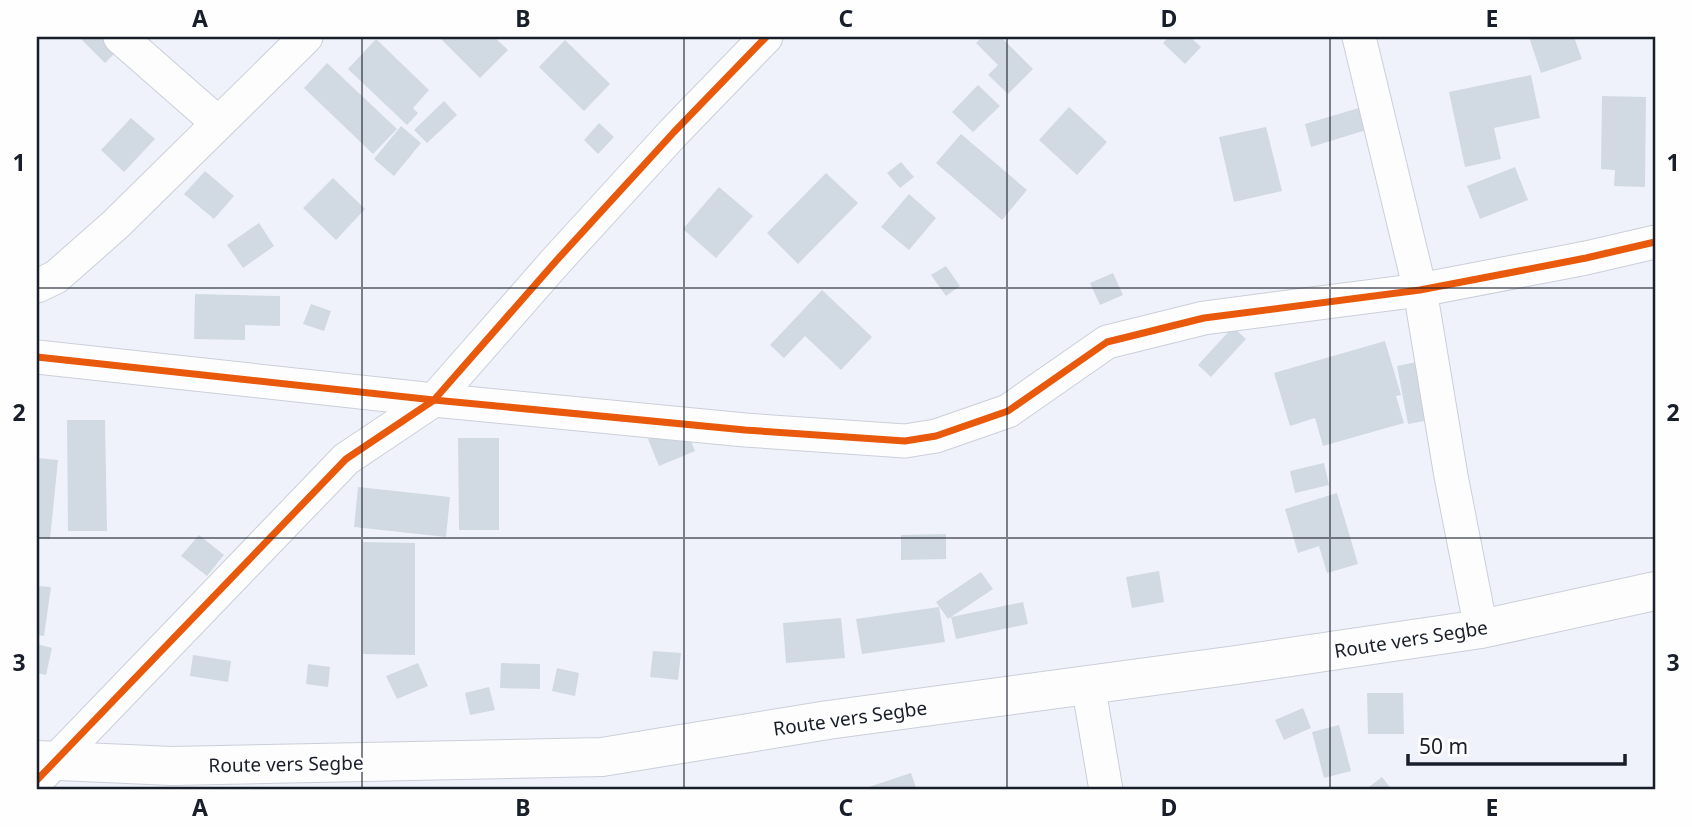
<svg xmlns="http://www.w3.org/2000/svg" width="1692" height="827" viewBox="0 0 1692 827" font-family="'Noto Sans',sans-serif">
<rect width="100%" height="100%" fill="#eff2fa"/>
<g fill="#d1dae2">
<polygon points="79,37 111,37 121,47 105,63"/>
<polygon points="439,37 494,37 508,50 480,78"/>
<polygon points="982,37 1001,37 1033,69 1008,94 988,75 998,65 976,43"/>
<polygon points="1169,37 1190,37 1201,47 1185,64 1163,43"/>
<polygon points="1529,37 1574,37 1582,59 1541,73"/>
<polygon points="376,39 429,90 413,108 418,113 407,125 348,69"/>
<polygon points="565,40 610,84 584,111 539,67"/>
<polygon points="327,63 397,129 373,154 304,88"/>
<polygon points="1531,75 1540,118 1494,128 1501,159 1465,167 1449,92"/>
<polygon points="978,85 1000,106 973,132 952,112"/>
<polygon points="1602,96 1646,97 1645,187 1614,186 1615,170 1601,169"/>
<polygon points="444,101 457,115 427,143 414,130"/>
<polygon points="1379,102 1386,124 1311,147 1305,124"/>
<polygon points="1069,107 1107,142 1077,175 1039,140"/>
<polygon points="131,118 155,139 124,172 101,150"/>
<polygon points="599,123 614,137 598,154 584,140"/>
<polygon points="401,126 421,143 394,176 374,159"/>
<polygon points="1266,127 1282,191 1234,202 1219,137"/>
<polygon points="961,134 1027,190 1002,220 936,163"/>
<polygon points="901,162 914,177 900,188 887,173"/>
<polygon points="1515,167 1528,200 1480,219 1467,186"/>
<polygon points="205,171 234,196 214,219 184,194"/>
<polygon points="826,173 858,203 798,264 767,233"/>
<polygon points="333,178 365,209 336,240 303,208"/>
<polygon points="719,187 753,216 716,258 683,229"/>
<polygon points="909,194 936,218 909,250 881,227"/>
<polygon points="259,223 274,246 243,268 227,245"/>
<polygon points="946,266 960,286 946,296 931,275"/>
<polygon points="1113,273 1123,295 1100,305 1090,283"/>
<polygon points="822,290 872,337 841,370 805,336 784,358 770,345"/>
<polygon points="195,294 280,296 280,326 245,325 245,340 194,339"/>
<polygon points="311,304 331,311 324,331 303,324"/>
<polygon points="1233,327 1246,339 1211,377 1198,365"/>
<polygon points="1385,341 1401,395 1396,396 1404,423 1323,446 1315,418 1290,426 1274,373"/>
<polygon points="1440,357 1452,416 1408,424 1397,366"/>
<polygon points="67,420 105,420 107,531 68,531"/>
<polygon points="684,424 695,451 659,466 648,439"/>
<polygon points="458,438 499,438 499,530 459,530"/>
<polygon points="37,458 58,460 50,539 37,538"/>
<polygon points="1324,463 1329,485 1295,493 1290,471"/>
<polygon points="358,487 450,497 446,537 354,527"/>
<polygon points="1337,493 1358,564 1327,573 1319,546 1298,553 1285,509"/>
<polygon points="946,534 946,559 901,560 901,535"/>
<polygon points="199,535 224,555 207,576 181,556"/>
<polygon points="363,542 415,543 415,655 363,654"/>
<polygon points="1159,571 1164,602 1132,608 1126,577"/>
<polygon points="981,572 993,589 948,619 936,602"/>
<polygon points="37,586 51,587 44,636 37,635"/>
<polygon points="1023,602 1028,624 956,639 951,617"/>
<polygon points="939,607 945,642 862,654 856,619"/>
<polygon points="841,618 845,658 786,663 783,623"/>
<polygon points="37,644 52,648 46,675 37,673"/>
<polygon points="653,651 681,653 678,680 650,677"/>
<polygon points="193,655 231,661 228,682 190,676"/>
<polygon points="418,663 428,686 397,699 386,676"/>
<polygon points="501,663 540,664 540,689 500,688"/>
<polygon points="308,664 330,667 328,687 306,684"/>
<polygon points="557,668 579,673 575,696 552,691"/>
<polygon points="489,687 495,710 470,715 465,693"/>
<polygon points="1367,693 1403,693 1404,734 1368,734"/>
<polygon points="1303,708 1311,728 1284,740 1275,720"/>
<polygon points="1339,725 1351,771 1324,778 1312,732"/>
<polygon points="911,773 917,790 860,790"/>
<polygon points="1382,777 1392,790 1365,790"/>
</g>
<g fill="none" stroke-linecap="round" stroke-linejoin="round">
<g stroke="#cbcfd9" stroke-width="35">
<g id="street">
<polyline points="120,37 218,123"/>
<polyline points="1359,37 1420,290 1451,476 1481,629"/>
<polyline points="37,286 56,277 116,224 306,37"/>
<polyline points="37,357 434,400 745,430 905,441 936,436 1008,411 1107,342 1204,318 1420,290 1586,258 1655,242"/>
<polyline points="1088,684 1106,790"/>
<polyline points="37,780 346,459 434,400 556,261 674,132 766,37"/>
</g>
</g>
<g stroke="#cbcfd9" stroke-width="40">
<polyline id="secondary" points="37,760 172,766 602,757 828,720 1236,665 1481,629 1655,591"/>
</g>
<use href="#street" stroke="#fdfdfe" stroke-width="33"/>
<use href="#secondary" stroke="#fdfdfe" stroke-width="38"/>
<g stroke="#fefefe" stroke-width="11">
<g id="cycleway">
<polyline points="37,357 434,400 745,430 905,441 936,436 1008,411 1107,342 1204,318 1420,290 1586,258 1655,242"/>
<polyline points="37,780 346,459 434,400 556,261 674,132 766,37"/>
</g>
</g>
<use href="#cycleway" stroke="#e8590c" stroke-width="7"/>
</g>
<path fill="none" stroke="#191f2a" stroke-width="2" stroke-opacity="0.55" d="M 362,37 L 362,790M 684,37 L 684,790M 1007,37 L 1007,790M 1330,37 L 1330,790M 37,288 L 1655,288M 37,538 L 1655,538"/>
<g text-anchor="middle" stroke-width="5" stroke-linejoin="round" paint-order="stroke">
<g font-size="19" fill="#191f2a" stroke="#fefefe">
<text transform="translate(1411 639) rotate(-9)" y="7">Route vers Segbe</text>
<text transform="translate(850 718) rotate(-8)" y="7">Route vers Segbe</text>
<text transform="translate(286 764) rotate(-1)" y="7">Route vers Segbe</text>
</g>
</g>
<rect width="1692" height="827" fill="none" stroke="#fefefe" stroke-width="77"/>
<path d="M1408 754v10h217v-10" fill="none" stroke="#191f2a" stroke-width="3.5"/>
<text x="1419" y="754" font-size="21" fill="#191f2a" stroke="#fefefe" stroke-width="5" paint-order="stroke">50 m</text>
<rect x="38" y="38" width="1616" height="750" fill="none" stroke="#191f2a" stroke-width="2.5"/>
<g font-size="23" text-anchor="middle" font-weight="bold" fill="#191f2a">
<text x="200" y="27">A</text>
<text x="523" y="27">B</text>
<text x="846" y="27">C</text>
<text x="1169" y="27">D</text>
<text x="1492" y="27">E</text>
<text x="19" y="171">1</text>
<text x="1673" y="171">1</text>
<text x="19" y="421">2</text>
<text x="1673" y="421">2</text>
<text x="19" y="671">3</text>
<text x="1673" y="671">3</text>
<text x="200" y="816">A</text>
<text x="523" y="816">B</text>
<text x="846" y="816">C</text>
<text x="1169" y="816">D</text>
<text x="1492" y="816">E</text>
</g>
</svg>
